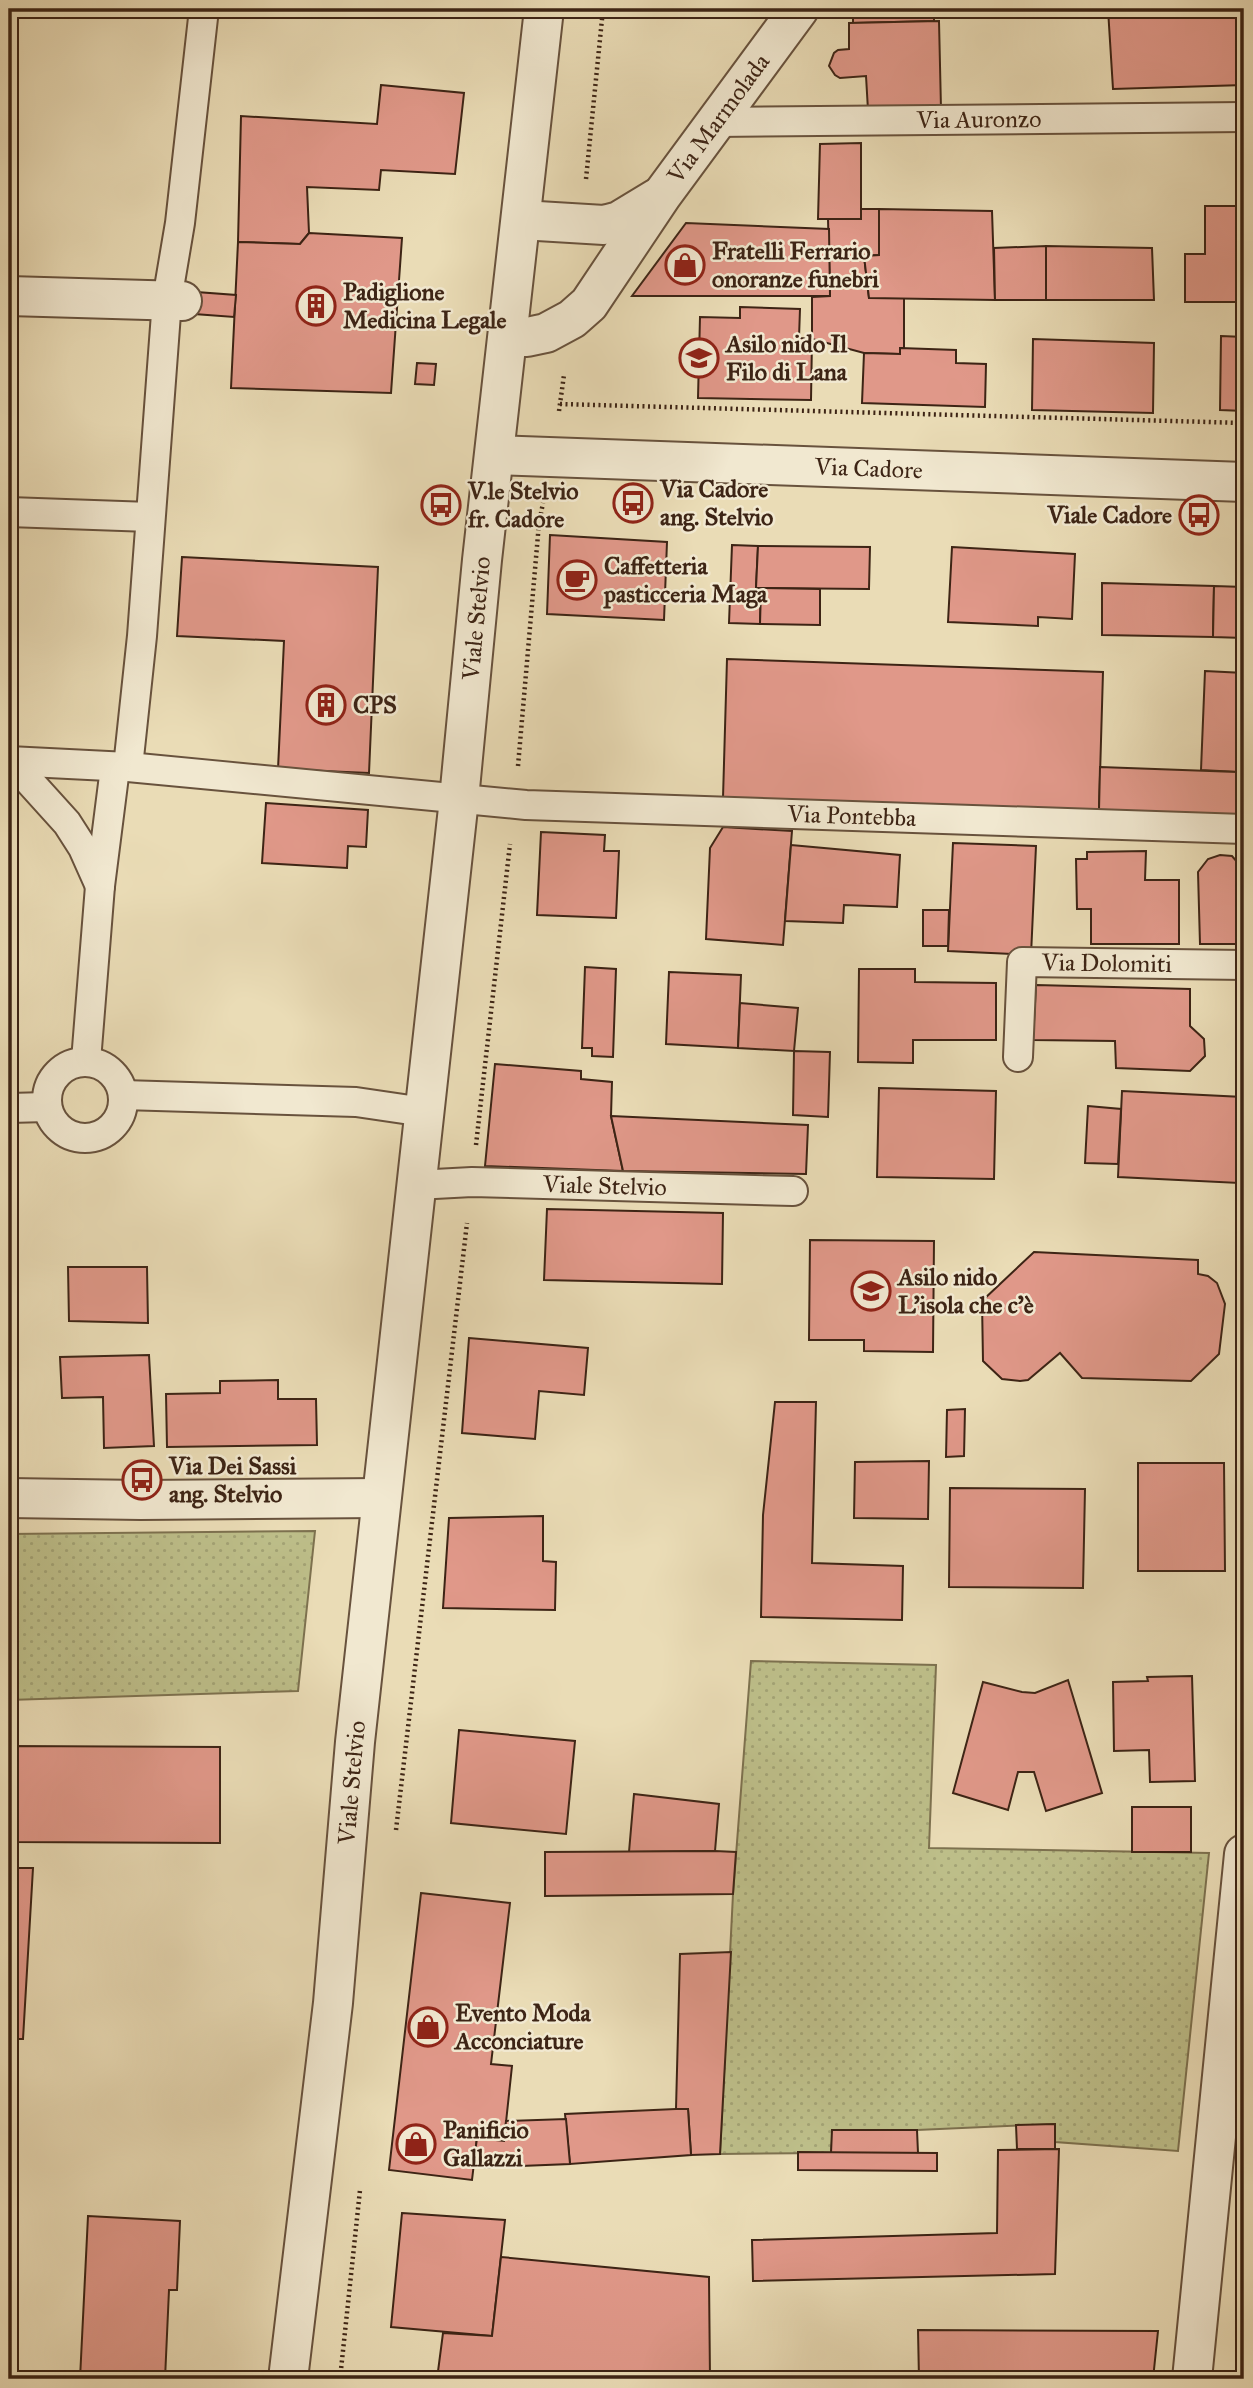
<svg xmlns="http://www.w3.org/2000/svg" width="1253" height="2388" viewBox="0 0 1253 2388" font-family="'IM FELL Great Primer',serif">
<defs>
<pattern id="grass-dots" width="8" height="8" patternUnits="userSpaceOnUse" patternTransform="scale(1.75)"><rect width="8" height="8" fill="#bdbe89"/><path d="M2 2h.1M6 6h.1" fill="none" stroke="#a3a375" stroke-width="1.8" stroke-linecap="round"/></pattern>
</defs>
<rect width="100%" height="100%" fill="#eadcb6"/>
<filter id="stains"><feTurbulence type="fractalNoise" baseFrequency=".00286" numOctaves="4"/><feColorMatrix values="0 0 0 0 .2 0 0 0 0 .09 0 0 0 0 .02 0 0 0 .5 -.17"/></filter>
<radialGradient id="worn" r=".72"><stop offset=".6" stop-color="#630" stop-opacity="0"/><stop offset="1" stop-color="#630" stop-opacity=".3"/></radialGradient>
<g fill="url(#grass-dots)" stroke="#7d714f" stroke-width="2">
<polygon points="315,1531 298,1691 9,1700 9,1534"/>
<polygon points="751,1661 936,1665 929,1848 1209,1853 1178,2151 1055,2142 1055,2124 917,2130 833,2130 831,2153 720,2154 733,1894"/>
</g>
<g fill="#e09889" stroke="#3d2415" stroke-width="2">
<polygon points="853,9 934,9 934,21 853,23"/>
<polygon points="1108,9 1244,9 1244,85 1113,89"/>
<polygon points="939,21 941,109 868,110 866,76 840,78 835,75 829,66 834,53 838,50 849,49 849,23"/>
<polygon points="381,85 464,93 455,174 381,170 379,190 307,187 309,233 300,244 238,242 241,116 377,124"/>
<polygon points="861,143 861,219 818,219 820,144"/>
<polygon points="1205,206 1244,206 1244,302 1185,302 1185,254 1205,254"/>
<polygon points="861,209 879,209 879,255 864,256 869,298 904,298 904,348 900,348 900,354 864,353 812,339 812,297 830,296 828,219 861,219"/>
<polygon points="879,209 992,211 995,300 869,298 864,256 879,255"/>
<polygon points="686,223 829,229 830,296 632,296"/>
<polygon points="309,233 402,238 391,393 231,388 238,242 300,244"/>
<polygon points="1046,246 1152,248 1154,300 1046,300"/>
<polygon points="1046,246 1046,300 995,300 994,248"/>
<polygon points="183,291 236,295 234,317 181,313"/>
<polygon points="740,307 800,309 799,338 812,339 811,400 698,398 700,317 740,318"/>
<polygon points="1221,336 1244,337 1244,411 1220,410"/>
<polygon points="1033,339 1154,343 1153,413 1032,410"/>
<polygon points="900,348 956,350 956,363 986,364 985,407 862,403 864,353 900,354"/>
<polygon points="417,363 436,364 434,385 415,384"/>
<polygon points="550,535 667,542 664,620 547,614"/>
<polygon points="732,545 758,546 756,588 761,588 760,624 729,623"/>
<polygon points="758,546 870,547 869,589 756,588"/>
<polygon points="952,547 1075,554 1072,619 1038,617 1038,626 948,622"/>
<polygon points="182,557 378,567 369,773 278,769 284,641 177,636"/>
<polygon points="1102,583 1214,586 1213,637 1102,635"/>
<polygon points="1214,586 1244,587 1244,638 1213,637"/>
<polygon points="761,588 820,589 820,625 760,624"/>
<polygon points="727,659 1103,672 1099,810 723,798"/>
<polygon points="1205,671 1244,673 1244,779 1237,779 1237,772 1201,770"/>
<polygon points="1100,767 1237,772 1236,815 1099,810"/>
<polygon points="266,803 368,810 366,847 348,846 347,868 262,863"/>
<polygon points="723,827 792,831 783,945 706,939 710,848"/>
<polygon points="541,832 605,835 604,851 619,851 616,918 537,915"/>
<polygon points="953,843 1036,846 1031,955 948,951"/>
<polygon points="791,845 900,855 897,907 844,905 843,923 785,921"/>
<polygon points="1146,851 1145,880 1179,880 1179,944 1091,944 1091,909 1077,909 1076,859 1087,859 1087,852"/>
<polygon points="1220,855 1232,856 1244,870 1244,944 1200,944 1198,872 1208,859"/>
<polygon points="923,910 949,910 948,946 923,946"/>
<polygon points="585,967 616,969 613,1057 592,1056 592,1048 582,1048"/>
<polygon points="859,969 915,969 915,982 996,983 996,1040 913,1040 913,1063 858,1062"/>
<polygon points="669,972 741,975 738,1048 666,1044"/>
<polygon points="1036,985 1190,989 1190,1026 1204,1039 1205,1056 1190,1071 1116,1068 1115,1041 1033,1040"/>
<polygon points="740,1003 798,1008 794,1051 738,1048"/>
<polygon points="794,1051 830,1052 828,1117 793,1115"/>
<polygon points="495,1064 581,1071 581,1079 612,1082 611,1116 623,1171 485,1166"/>
<polygon points="879,1088 996,1091 994,1179 877,1177"/>
<polygon points="1122,1091 1243,1097 1239,1183 1118,1177"/>
<polygon points="1088,1106 1121,1109 1118,1164 1085,1163"/>
<polygon points="611,1116 808,1125 806,1174 623,1171"/>
<polygon points="547,1209 723,1213 722,1284 544,1280"/>
<polygon points="810,1240 934,1241 933,1352 864,1351 864,1340 809,1340"/>
<polygon points="1034,1252 1198,1260 1198,1274 1208,1276 1217,1283 1225,1304 1219,1354 1191,1381 1082,1378 1060,1353 1028,1380 1020,1381 1002,1379 983,1361 982,1301"/>
<polygon points="68,1267 147,1267 148,1323 69,1321"/>
<polygon points="469,1338 588,1348 584,1395 539,1391 535,1439 462,1433"/>
<polygon points="149,1355 154,1446 104,1448 103,1397 62,1398 60,1357"/>
<polygon points="278,1380 278,1399 316,1399 317,1445 167,1447 166,1394 220,1393 220,1381"/>
<polygon points="775,1402 816,1402 812,1563 903,1566 902,1620 761,1617 763,1515"/>
<polygon points="965,1409 964,1456 946,1457 947,1410"/>
<polygon points="929,1461 928,1519 854,1518 855,1462"/>
<polygon points="1138,1463 1224,1463 1225,1571 1138,1571"/>
<polygon points="950,1488 1085,1489 1083,1588 949,1587"/>
<polygon points="543,1516 543,1561 556,1562 555,1610 443,1608 449,1518"/>
<polygon points="1192,1676 1195,1781 1150,1782 1149,1750 1114,1751 1113,1682 1148,1681 1147,1677"/>
<polygon points="1068,1680 1102,1793 1046,1811 1034,1772 1018,1772 1008,1810 953,1793 983,1682 1022,1692 1035,1693"/>
<polygon points="459,1730 575,1741 566,1834 451,1823"/>
<polygon points="9,1746 220,1747 220,1843 9,1842"/>
<polygon points="634,1794 719,1804 715,1851 629,1852"/>
<rect x="1132" y="1807" width="59" height="45"/>
<polygon points="715,1851 736,1852 733,1894 545,1896 545,1852"/>
<polygon points="9,1868 33,1868 23,2039 9,2039"/>
<polygon points="421,1893 510,1903 491,2064 512,2066 504,2141 477,2138 472,2180 389,2170"/>
<polygon points="731,1952 720,2154 691,2155 688,2109 676,2109 680,1954"/>
<polygon points="676,2109 688,2109 691,2155 570,2164 565,2114"/>
<polygon points="566,2119 570,2164 473,2168 477,2138 504,2141 506,2121"/>
<polygon points="1055,2124 1055,2149 1017,2149 1016,2125"/>
<polygon points="832,2130 917,2130 918,2153 831,2153"/>
<polygon points="1059,2149 1055,2274 753,2281 752,2240 997,2233 998,2150"/>
<polygon points="798,2152 937,2153 937,2171 798,2170"/>
<polygon points="402,2213 505,2220 492,2336 391,2327"/>
<polygon points="88,2216 180,2221 177,2290 169,2290 165,2379 80,2379"/>
<polygon points="501,2257 709,2277 710,2379 437,2379 443,2333 492,2336"/>
<polygon points="918,2330 1158,2331 1153,2379 919,2379"/>
<polygon points="1229,2371 1244,2371 1244,2379 1230,2379"/>
</g>
<g fill="none" stroke-linecap="round" stroke-linejoin="round">
<g stroke="#68523d" stroke-width="32">
<g id="service">
<path id="s1" d="M 715,122 L 1244,117"/>
<polyline points="9,512 150,517"/>
<path id="s2" d="M 9,761 L 128,767 L 526,805 L 1244,829"/>
<polyline points="11,761 67,823 83,848 100,886"/>
<polyline points="128,767 142,636 167,300 180,223 204,9"/>
<path id="s3" d="M 1018,1057 L 1022,962 L 1244,965"/>
<polyline points="86,1061 100,886 115,768"/>
<circle cx="85" cy="1100" r="38"/>
<polyline points="123,1095 356,1102 424,1112"/>
<polyline points="9,1108 47,1107"/>
<path id="s4" d="M 416,1185 L 472,1182 L 793,1191"/>
</g>
</g>
<g stroke="#68523d" stroke-width="42">
<polyline id="pedestrian" points="9,296 182,301"/>
</g>
<g stroke="#68523d" stroke-width="42">
<g id="minor">
<polyline points="521,220 604,225 619,221 657,198"/>
<path id="s5" d="M 508,337 L 527,337 L 546,333 L 572,319 L 589,304 L 662,195 L 799,9"/>
<polyline points="9,1498 141,1500 381,1498"/>
<polyline points="1192,2379 1244,1854"/>
</g>
</g>
<g stroke="#68523d" stroke-width="42">
<g id="tertiary">
<path id="s6" d="M 495,455 L 1244,482"/>
<path id="s7" d="M 288,2379 L 333,2003 L 355,1742 L 459,799 L 482,560 L 544,9"/>
</g>
</g>
<g stroke="#3d2415" stroke-width="4.5" stroke-dasharray="2 3.5" stroke-linecap="butt">
<polyline points="586,179 603,9"/>
<polyline points="560,404 1244,423"/>
<polyline points="559,411 564,375"/>
<polyline points="518,766 539,523 543,503"/>
<polyline points="476,1145 510,844"/>
<polyline points="396,1830 467,1223"/>
<polyline points="340,2379 360,2190"/>
</g>
<use href="#service" stroke="#f1e8d0" stroke-width="28"/>
<use href="#pedestrian" stroke="#f1e8d0" stroke-width="38"/>
<use href="#minor" stroke="#f1e8d0" stroke-width="38"/>
<use href="#tertiary" stroke="#f1e8d0" stroke-width="38"/>
</g>
<defs>
<g id="shop-ring" transform="scale(2.0125)"><circle r="9.5" fill="#f1e8d0" stroke="#8f2418" stroke-width="1.5"/><path d="M-5-2.5h2.3a2.7 3.5 0 0 1 5.4 0H5L5.5 6h-11ZM-1.5-2.5h3a1.5 2.3 0 0 0-3 0Z" fill="#8f2418"/></g>
<g id="building-ring" transform="scale(2.0125)"><circle r="9.5" fill="#f1e8d0" stroke="#8f2418" stroke-width="1.5"/><path d="M-4-6H4V6H1V3H-1V6H-4ZM-2.5-4.3h1.7v1.8h-1.7ZM.8-4.3h1.7v1.8H.8ZM-2.5-1h1.7V.8h-1.7ZM.8-1h1.7V.8H.8Z" fill="#8f2418"/></g>
<g id="school-ring" transform="scale(2.0125)"><circle r="9.5" fill="#f1e8d0" stroke="#8f2418" stroke-width="1.5"/><path d="M0-5L7-2L0 1L-7-2ZM-4 1L0 2.5L4 1V4Q0 6-4 4Z" fill="#8f2418"/></g>
<g id="bus-ring" transform="scale(2.0125)"><circle r="9.5" fill="#f1e8d0" stroke="#8f2418" stroke-width="1.5"/><path d="M-5-6H5V4H4V6H2V4H-2V6H-4V4H-5ZM-3.5-4V0h7V-4ZM-3.5 1.2v1.5H-2V1.2ZM2 1.2v1.5H3.5V1.2Z" fill="#8f2418"/></g>
<g id="cafe-ring" transform="scale(2.0125)"><circle r="9.5" fill="#f1e8d0" stroke="#8f2418" stroke-width="1.5"/><path d="M-5.5-4.5H6V0H3Q3 3.5 0 3.5H-2.5Q-5.5 3.5-5.5 0ZM3-3.2v2h1.7v-2ZM-6 4.5H4V6H-6Z" fill="#8f2418"/></g>
</defs>
<g fill-rule="evenodd">
<use href="#shop-ring" x="685" y="265"/>
<use href="#building-ring" x="316" y="306"/>
<use href="#school-ring" x="699" y="358"/>
<use href="#bus-ring" x="633" y="503"/>
<use href="#bus-ring" x="441" y="505"/>
<use href="#bus-ring" x="1199" y="515"/>
<use href="#cafe-ring" x="577" y="580"/>
<use href="#building-ring" x="326" y="705"/>
<use href="#school-ring" x="871" y="1291"/>
<use href="#bus-ring" x="142" y="1480"/>
<use href="#shop-ring" x="428" y="2027"/>
<use href="#shop-ring" x="416" y="2144"/>
</g>
<g text-anchor="middle" stroke-width="5" stroke-linejoin="round" paint-order="stroke">
<g font-size="24" fill="#3d2415" stroke="#f1e8d0">
<text dy="8" stroke="none"><textPath href="#s5" startOffset="317">Via Marmolada</textPath></text>
<text dy="8" stroke="none"><textPath href="#s1" startOffset="264">Via Auronzo</textPath></text>
<text dy="8" stroke="none"><textPath href="#s6" startOffset="374">Via Cadore</textPath></text>
<text dy="8" stroke="none"><textPath href="#s7" startOffset="1771">Viale Stelvio</textPath></text>
<text dy="8" stroke="none"><textPath href="#s2" startOffset="845">Via Pontebba</textPath></text>
<text dy="8" stroke="none"><textPath href="#s3" startOffset="180">Via Dolomiti</textPath></text>
<text dy="8" stroke="none"><textPath href="#s4" startOffset="189">Viale Stelvio</textPath></text>
<text dy="8" stroke="none"><textPath href="#s7" startOffset="600">Viale Stelvio</textPath></text>
</g>
<g font-size="24" font-weight="bold" fill="#3d2415" stroke="#f1e8d0" text-anchor="start">
<text x="712" y="259">Fratelli Ferrario<tspan x="712" dy="28">onoranze funebri</tspan></text>
<text x="343" y="300">Padiglione<tspan x="343" dy="28">Medicina Legale</tspan></text>
<text x="726" y="352">Asilo nido Il<tspan x="726" dy="28">Filo di Lana</tspan></text>
<text x="660" y="497">Via Cadore<tspan x="660" dy="28">ang. Stelvio</tspan></text>
<text x="468" y="499">V.le Stelvio<tspan x="468" dy="28">fr. Cadore</tspan></text>
<text x="1172" y="523" text-anchor="end">Viale Cadore</text>
<text x="604" y="574">Caffetteria<tspan x="604" dy="28">pasticceria Maga</tspan></text>
<text x="353" y="713">CPS</text>
<text x="898" y="1285">Asilo nido<tspan x="898" dy="28">L'isola che c'è</tspan></text>
<text x="169" y="1474">Via Dei Sassi<tspan x="169" dy="28">ang. Stelvio</tspan></text>
<text x="455" y="2021">Evento Moda<tspan x="455" dy="28">Acconciature</tspan></text>
<text x="443" y="2138">Panificio<tspan x="443" dy="28">Gallazzi</tspan></text>
</g>
</g>
<rect width="1253" height="2388" fill="none" stroke="#eadcb6" stroke-width="35"/>
<rect x="10" y="10" width="1232" height="2367" fill="none" stroke="#3d2415" stroke-width="3.5"/>
<rect x="18" y="18" width="1218" height="2353" fill="none" stroke="#3d2415" stroke-width="2"/>
<rect width="100%" height="100%" filter="url(#stains)"/>
<rect width="100%" height="100%" fill="url(#worn)"/>
</svg>
